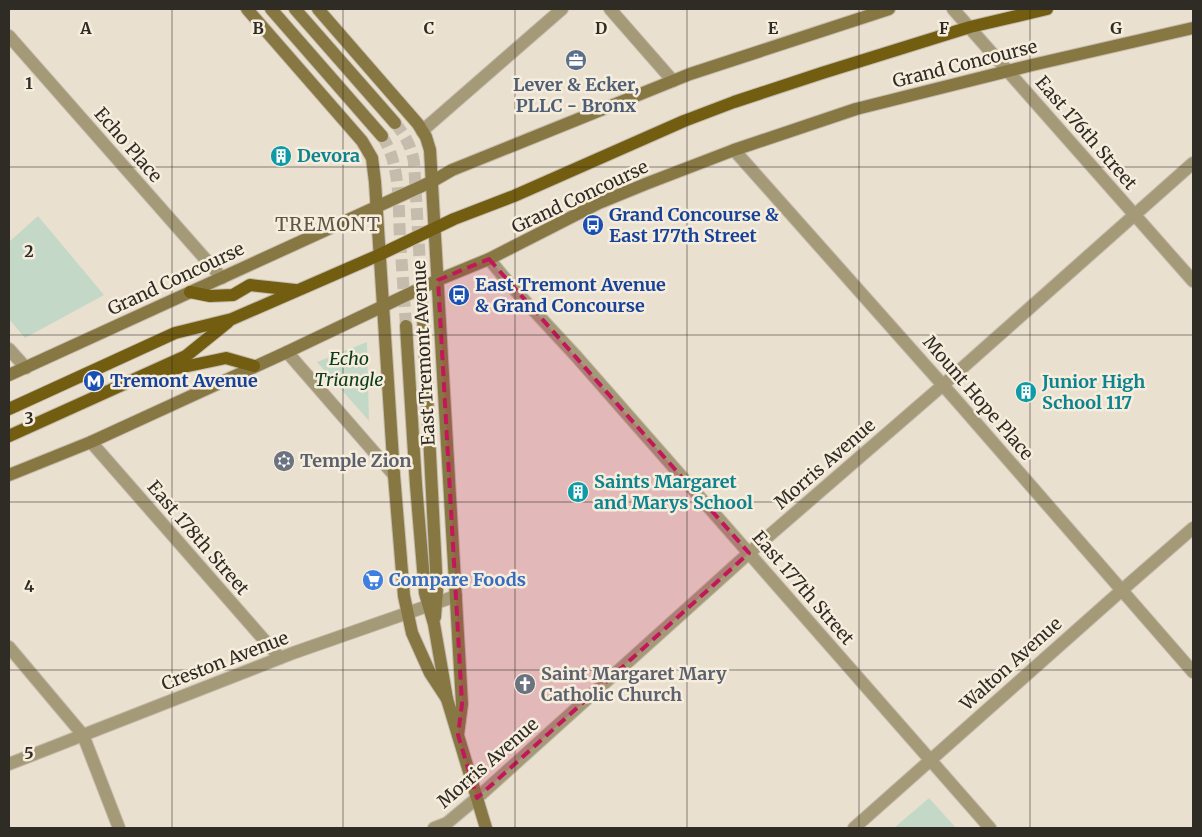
<svg xmlns="http://www.w3.org/2000/svg" width="1202" height="837" viewBox="0 0 1202 837" font-family="Merriweather,serif">
<rect width="100%" height="100%" fill="#eae0d0"/>
<g fill="#c4d8c8">
<polygon points="38,216 104,295 25,338 9,319 9,242"/>
<polygon points="367,342 369,421 317,362"/>
<polygon points="929,798 956,828 894,828"/>
</g>
<g fill="none" stroke-linecap="round" stroke-linejoin="round">
<g stroke="#c5bcae" stroke-width="12" stroke-dasharray="12 6" stroke-linecap="butt">
<path d="M 395,123 C 405,135 411,146 414,162 L 423,317"/>
<path d="M 382,136 C 401,165 398,203 400,237 C 402,267 404,296 406,326"/>
</g>
<g stroke="#c5bcae" stroke-width="14">
<g id="street">
<polyline points="610,9 673,81"/>
<polyline points="953,9 1193,281"/>
<polyline points="9,36 222,278"/>
<polyline points="422,131 562,9"/>
<polyline points="734,150 957,401 1193,672"/>
<polyline points="489,259 513,288 576,356 990,828"/>
<polyline points="9,349 26,368"/>
<polyline points="287,352 394,475"/>
<polyline points="91,442 280,658"/>
<polyline points="9,647 83,735 119,828"/>
<polyline points="9,764 293,653 456,596"/>
<polyline points="434,828 447,823 477,798 749,553 943,385 1193,163"/>
<polyline points="854,828 1122,590 1193,528"/>
</g>
</g>
<g stroke="#c5bcae" stroke-width="14">
<g id="secondary">
<polyline points="247,9 362,141 372,158 375,182 394,475 404,596 412,633 430,673 447,699"/>
<polyline points="271,9 382,136"/>
<polyline points="295,9 395,123"/>
<polyline points="318,9 418,124 426,137 430,150 462,704 458,735"/>
<polyline points="423,317 437,590 435,617"/>
<polyline points="406,326 416,485 425,593 434,624 447,699 486,828"/>
<polyline points="9,375 433,181 452,170 690,74 889,9"/>
<polyline points="9,475 91,442 287,352 438,280 489,259 599,203 648,183 734,150 856,109 1032,65 1193,28"/>
</g>
</g>
<g stroke="#c5bcae" stroke-width="14">
<g id="primary">
<polyline points="190,292 210,296 233,295 250,285 295,290"/>
<polyline points="164,371 226,358 254,366"/>
<polyline points="9,409 175,333 232,319 379,255 454,219 514,196 684,121 734,102 822,73 970,27 1047,9"/>
<polyline points="9,436 186,356 228,322"/>
</g>
</g>
<use href="#street" stroke="#a59a78" stroke-width="12"/>
<use href="#secondary" stroke="#877742" stroke-width="12"/>
<use href="#primary" stroke="#725d11" stroke-width="12"/>
</g>
<path fill="#c2185b" fill-opacity="0.2" stroke="#c2185b" stroke-width="4" stroke-dasharray="10 6" stroke-linejoin="round" d="M 489,259 L 749,553 L 477,798 L 458,735 L 462,704 L 438,280 Z"/>
<path fill="none" stroke="#2f2c26" stroke-width="1" stroke-opacity="0.55" d="M 172,9 L 172,828M 343,9 L 343,828M 515,9 L 515,828M 687,9 L 687,828M 859,9 L 859,828M 1030,9 L 1030,828M 9,167 L 1193,167M 9,335 L 1193,335M 9,502 L 1193,502M 9,670 L 1193,670"/>
<defs>
<g id="office-disc" transform="scale(1.125)"><circle r="9.5" fill="#5c6f8a" stroke="#f7eddd"/><path d="M-6-3h4V-5.5h4V-3h4V5H-6ZM-1-4.5V-3h2v-1.5ZM-6 0V1H6V0Z" fill="#fff"/></g>
<g id="building-disc" transform="scale(1.125)"><circle r="9.5" fill="#0f9aa8" stroke="#f7eddd"/><path d="M-4-6H4V6H1V3H-1V6H-4ZM-2.5-4.3h1.7v1.8h-1.7ZM.8-4.3h1.7v1.8H.8ZM-2.5-1h1.7V.8h-1.7ZM.8-1h1.7V.8H.8Z" fill="#fff"/></g>
<g id="bus-disc" transform="scale(1.125)"><circle r="9.5" fill="#1a4fb4" stroke="#f7eddd"/><path d="M-5-6H5V4H4V6H2V4H-2V6H-4V4H-5ZM-3.5-4V0h7V-4ZM-3.5 1.2v1.5H-2V1.2ZM2 1.2v1.5H3.5V1.2Z" fill="#fff"/></g>
<g id="metro-disc" transform="scale(1.125)"><circle r="9.5" fill="#1a4fb4" stroke="#f7eddd"/><path d="M-5.5 5V-5H-3L0 0L3-5H5.5V5H3V-.5L0 4L-3-.5V5Z" fill="#fff"/></g>
<g id="synagogue-disc" transform="scale(1.125)"><circle r="9.5" fill="#6b7280" stroke="#f7eddd"/><path d="M0-6.5L5.6 3.2H-5.6ZM0 6.5L5.6-3.2H-5.6Z" fill="#fff"/></g>
<g id="supermarket-disc" transform="scale(1.125)"><circle r="9.5" fill="#3f7fe0" stroke="#f7eddd"/><path d="M-6-5.5h2.5l.6 2H6L4.5 2H-2.5L-4.4-4H-6ZM-1.5 3.2a1.3 1.3 0 1 0 .1 0ZM3 3.2a1.3 1.3 0 1 0 .1 0Z" fill="#fff"/></g>
<g id="church-disc" transform="scale(1.125)"><circle r="9.5" fill="#6b7280" stroke="#f7eddd"/><path d="M-1.2-6h2.4v3.5h3.3v2.4h-3.3V6h-2.4V-.1h-3.3v-2.4h3.3Z" fill="#fff"/></g>
</defs>
<g fill-rule="evenodd">
<use href="#office-disc" x="576" y="60"/>
<use href="#building-disc" x="281" y="156"/>
<use href="#bus-disc" x="593" y="225"/>
<use href="#bus-disc" x="459" y="295"/>
<use href="#metro-disc" x="94" y="381"/>
<use href="#building-disc" x="1026" y="392"/>
<use href="#synagogue-disc" x="284" y="461"/>
<use href="#building-disc" x="578" y="492"/>
<use href="#supermarket-disc" x="373" y="580"/>
<use href="#church-disc" x="525" y="684"/>
</g>
<g text-anchor="middle" stroke-width="5" stroke-linejoin="round" paint-order="stroke">
<g font-size="18" fill="#2f2c26" stroke="#f7eddd">
<text transform="translate(965 64) rotate(-14)" y="6">Grand Concourse</text>
<text transform="translate(1086 133) rotate(49)" y="6">East 176th Street</text>
<text transform="translate(128 145) rotate(49)" y="6">Echo Place</text>
<text transform="translate(580 197) rotate(-25)" y="6">Grand Concourse</text>
<text transform="translate(176 279) rotate(-25)" y="6">Grand Concourse</text>
<text transform="translate(424 353) rotate(-93)" y="6">East Tremont Avenue</text>
<text transform="translate(978 398) rotate(49)" y="6">Mount Hope Place</text>
<text transform="translate(825 464) rotate(-41)" y="6">Morris Avenue</text>
<text transform="translate(198 538) rotate(49)" y="6">East 178th Street</text>
<text transform="translate(803 588) rotate(49)" y="6">East 177th Street</text>
<text transform="translate(225 661) rotate(-21)" y="6">Creston Avenue</text>
<text transform="translate(1011 664) rotate(-42)" y="6">Walton Avenue</text>
<text transform="translate(488 763) rotate(-41)" y="6">Morris Avenue</text>
</g>
<g font-size="18" font-weight="bold" fill="#4e5e75" stroke="#f7eddd">
<text x="576" y="91">Lever &amp; Ecker,<tspan x="576" dy="21">PLLC - Bronx</tspan></text>
</g>
<g font-size="18" font-weight="bold" fill="#0d838f" stroke="#f7eddd" text-anchor="start">
<text x="297" y="162">Devora</text>
<text x="1042" y="388">Junior High<tspan x="1042" dy="21">School 117</tspan></text>
<text x="594" y="488">Saints Margaret<tspan x="594" dy="21">and Marys School</tspan></text>
</g>
<g font-size="18" font-weight="bold" fill="#164399" stroke="#f7eddd" text-anchor="start">
<text x="609" y="221">Grand Concourse &amp;<tspan x="609" dy="21">East 177th Street</tspan></text>
<text x="475" y="291">East Tremont Avenue<tspan x="475" dy="21">&amp; Grand Concourse</tspan></text>
<text x="110" y="387">Tremont Avenue</text>
</g>
<g font-size="18" font-style="italic" fill="#093d1c" stroke="#f7eddd">
<text x="349" y="365">Echo<tspan x="349" dy="21">Triangle</tspan></text>
</g>
<g font-size="18" font-weight="bold" fill="#5b616d" stroke="#f7eddd" text-anchor="start">
<text x="300" y="467">Temple Zion</text>
<text x="541" y="680">Saint Margaret Mary<tspan x="541" dy="21">Catholic Church</tspan></text>
</g>
<g font-size="18" font-weight="bold" fill="#366cbe" stroke="#f7eddd" text-anchor="start">
<text x="389" y="586">Compare Foods</text>
</g>
<g font-size="19" letter-spacing="1" fill="#5e5648" stroke="#f7eddd">
<text x="328" y="231">TREMONT</text>
</g>
</g>
<g font-size="16" text-anchor="middle" font-weight="bold" fill="#2f2c26" stroke="#f7eddd" stroke-width="5" stroke-linejoin="round" paint-order="stroke">
<text x="86" y="34">A</text>
<text x="258" y="34">B</text>
<text x="429" y="34">C</text>
<text x="601" y="34">D</text>
<text x="773" y="34">E</text>
<text x="944" y="34">F</text>
<text x="1116" y="34">G</text>
<text x="29" y="89">1</text>
<text x="29" y="257">2</text>
<text x="29" y="424">3</text>
<text x="29" y="592">4</text>
<text x="29" y="759">5</text>
</g>
<rect width="1202" height="837" fill="none" stroke="#2f2c26" stroke-width="20"/>
</svg>
